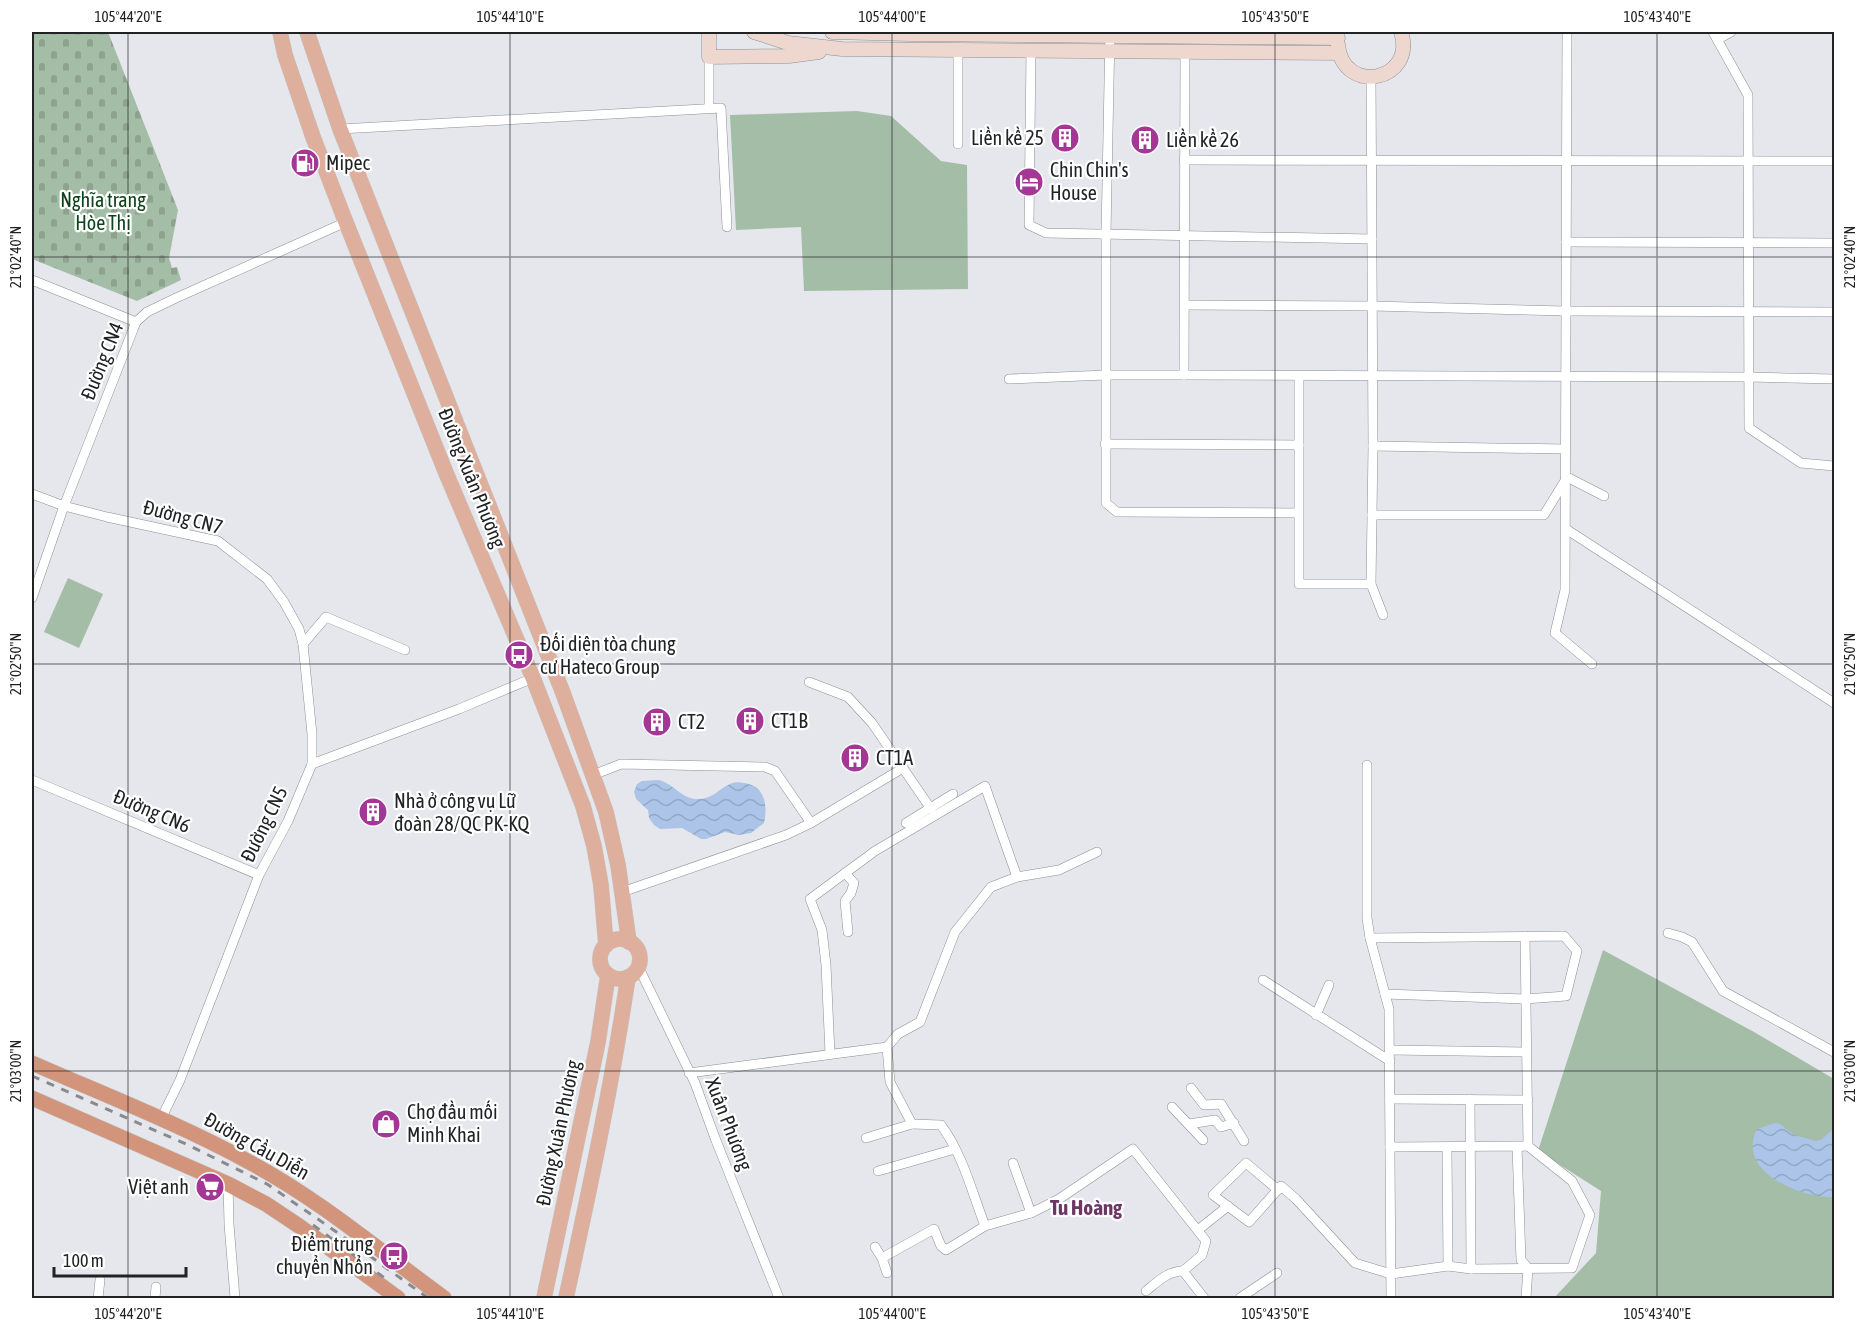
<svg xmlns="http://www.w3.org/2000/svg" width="1866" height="1330" viewBox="0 0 1866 1330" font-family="'Asap Condensed',sans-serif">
<defs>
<pattern id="cemetery-stones" width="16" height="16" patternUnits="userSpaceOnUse" patternTransform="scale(1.5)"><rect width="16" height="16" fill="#a4bda6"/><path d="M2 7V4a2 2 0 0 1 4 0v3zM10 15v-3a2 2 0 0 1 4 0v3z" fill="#8da28f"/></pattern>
<pattern id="water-waves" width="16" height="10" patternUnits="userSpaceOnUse" patternTransform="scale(1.5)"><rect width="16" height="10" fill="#abc4e7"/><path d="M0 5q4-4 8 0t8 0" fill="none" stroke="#93a8c6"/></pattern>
</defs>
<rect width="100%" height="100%" fill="#e5e7ed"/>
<polygon fill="url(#cemetery-stones)" points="32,32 108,32 178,210 169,258 172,268 177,267 181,280 137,301 32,259"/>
<g fill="#a4bda6">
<polygon points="857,111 891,116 941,161 967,165 968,289 804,291 801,227 736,230 730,115"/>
<polygon points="68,578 103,594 79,648 44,632"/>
<polygon points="1603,950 1754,1032 1834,1079 1834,1298 1554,1298 1596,1253 1601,1191 1538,1151"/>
</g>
<g fill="url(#water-waves)">
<path d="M 659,780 C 674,784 681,798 696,799 C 712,800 717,790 730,784 C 734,782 739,782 744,783 C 765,786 768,805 764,823 L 751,833 L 739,835 L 725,832 L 706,839 L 701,839 L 682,828 L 660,829 L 654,825 L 649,818 L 648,810 L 636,799 L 634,792 L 637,784 L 642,781 Z"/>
<path d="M 1775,1123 L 1780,1124 L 1794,1135 L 1816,1141 L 1821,1140 L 1834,1128 L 1834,1197 C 1802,1199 1735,1172 1757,1129 Z"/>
</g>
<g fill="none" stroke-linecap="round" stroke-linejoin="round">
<g stroke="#8d8f95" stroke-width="10">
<g id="minor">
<polyline points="1110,32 1106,234 1106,503 1117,512 1297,513"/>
<polyline points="1567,32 1565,590 1555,633 1592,664"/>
<polyline points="1713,32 1748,95 1749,428 1801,463 1834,466"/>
<polyline points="1718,39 1731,32"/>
<polyline points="1031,49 1029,225 1046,233 1372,239"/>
<polyline points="709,57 709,108"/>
<polyline points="1371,77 1373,446 1371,584 1383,615"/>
<polyline points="340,129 721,108 727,227"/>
<polyline points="958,144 958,49"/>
<polyline points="1184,160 1834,161"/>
<polyline points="1566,242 1834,243"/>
<polyline points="32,280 136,322"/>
<polyline points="1185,305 1372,306 1566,311 1834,312"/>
<polyline points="1184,375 1185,52"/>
<polyline points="1299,377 1299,584 1371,584"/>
<polyline points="1009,379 1106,375 1184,375 1749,377 1834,379"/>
<polyline points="1105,444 1299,445"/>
<polyline points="1373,446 1565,449"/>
<polyline points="1567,477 1604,496"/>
<polyline points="32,494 64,506 107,517 218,541 267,579 284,602 299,629 303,644 312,734 312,764 288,821 259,875 180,1080 161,1119"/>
<polyline points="1372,515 1544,515 1566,479"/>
<polyline points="1566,529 1834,703"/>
<polyline points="32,598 64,506 136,322 147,312 176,298 346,222"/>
<polyline points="303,644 326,617 405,650"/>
<polyline points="809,682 848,697 872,723 931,809"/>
<polyline points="312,764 459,709 533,678"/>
<polyline points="1367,765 1367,918 1370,938 1389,1009 1391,1298"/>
<polyline points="593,775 621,764 765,767 775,771 811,823"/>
<polyline points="32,780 259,875"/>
<polyline points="906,823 953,794"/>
<polyline points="845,873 854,883 851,893 845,901 848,932"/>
<polyline points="1017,877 1059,870 1097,852"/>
<polyline points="622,892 786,835 811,823 903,768"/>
<polyline points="1668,933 1682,937 1692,942 1723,991 1834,1052"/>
<polyline points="1525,936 1528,1146"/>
<polyline points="1370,938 1564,936 1577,951 1566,996 1525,999 1385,994"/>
<polyline points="638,966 695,1083 715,1138 779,1298"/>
<polyline points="1263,980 1390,1061"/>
<polyline points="1316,1015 1329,985"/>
<path d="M 887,1047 L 890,1082 L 912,1124 L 941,1125 C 963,1155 972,1192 985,1226"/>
<polyline points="1390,1050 1526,1052"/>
<polyline points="830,1054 826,965 822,930 810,899 875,851 985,786 1017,877 991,887 955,932 920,1022 898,1034 887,1047"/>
<polyline points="689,1073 887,1047"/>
<polyline points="1191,1088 1204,1105 1221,1104 1244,1141"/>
<polyline points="1390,1099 1528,1100"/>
<polyline points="1470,1099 1471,1269"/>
<polyline points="1172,1107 1203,1140"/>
<polyline points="1189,1124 1215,1120 1221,1127 1234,1123"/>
<polyline points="866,1138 912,1124"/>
<polyline points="1517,1147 1521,1260 1528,1268 1526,1298"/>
<polyline points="1447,1148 1448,1266"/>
<polyline points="1013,1163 1031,1213"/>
<polyline points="878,1171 955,1149"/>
<polyline points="228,1184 229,1224 235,1298"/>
<polyline points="1278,1190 1246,1163 1213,1195 1249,1222 1281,1186 1296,1199 1355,1263 1391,1274 1448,1266 1471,1269 1572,1268 1590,1215 1572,1181 1528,1146 1390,1147"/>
<polyline points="1198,1230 1228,1206"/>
<polyline points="875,1247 882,1258 934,1229 941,1246 946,1250 985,1226 1031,1213 1059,1199 1133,1149 1206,1241 1202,1255 1183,1271"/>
<polyline points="882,1258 887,1273"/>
<polyline points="1183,1271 1204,1298"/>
<path d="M 1146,1291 C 1157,1282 1168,1271 1183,1271"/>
<polyline points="98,1298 100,1280"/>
<polyline points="155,1298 156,1287"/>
<polyline points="1240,1298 1277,1273"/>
</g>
</g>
<g stroke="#8d8f95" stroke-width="15">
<g id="secondary">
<polyline points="709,32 709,57 789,56 819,52"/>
<polyline points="754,32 788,43 842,49 1339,53"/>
<polyline points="832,32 909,34 1338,38"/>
<path d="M 1338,45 C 1343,96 1417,81 1401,32"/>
</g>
</g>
<g stroke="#c5c6c6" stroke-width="16">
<g id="primary">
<polyline points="280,32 285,55 313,137 343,215 446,473 533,678 583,806 594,846 601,885 606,945"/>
<polyline points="307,32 340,129 563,693 606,812 618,865 629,942"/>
<circle cx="620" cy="959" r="20"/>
<polyline points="544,1298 598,1042 608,975"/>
<path d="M 566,1298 C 589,1192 612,1085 628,977"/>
</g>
</g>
<g stroke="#c5c6c6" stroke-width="16">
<g id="trunk">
<path d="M 32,1063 C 105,1095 180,1124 251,1163 C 320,1200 381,1252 444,1298"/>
<polyline points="32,1098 228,1184 266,1204 299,1226 398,1298"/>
</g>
</g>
<use href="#minor" stroke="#fff" stroke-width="9"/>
<use href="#secondary" stroke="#eed7ce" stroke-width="14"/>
<use href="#primary" stroke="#ddaf9c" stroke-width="15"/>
<use href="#trunk" stroke="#d2947b" stroke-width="15"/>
<g stroke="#888a8e" stroke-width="3" stroke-dasharray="8 8" stroke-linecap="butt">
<polyline points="32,1076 188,1145 267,1184 338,1233 428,1298"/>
<polyline points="313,1225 390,1282"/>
</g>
</g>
<path fill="none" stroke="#212224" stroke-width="1.5" stroke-opacity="0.45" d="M 128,32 L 128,1298M 510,32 L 510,1298M 892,32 L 892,1298M 1275,32 L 1275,1298M 1657,32 L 1657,1298M 32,257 L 1834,257M 32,664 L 1834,664M 32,1071 L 1834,1071"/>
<defs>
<g id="building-disc" transform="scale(1.5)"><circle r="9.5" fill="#a43796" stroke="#fff"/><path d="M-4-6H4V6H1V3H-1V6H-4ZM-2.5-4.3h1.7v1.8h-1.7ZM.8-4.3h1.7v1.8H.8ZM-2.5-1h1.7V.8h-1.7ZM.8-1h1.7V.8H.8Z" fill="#fff"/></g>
<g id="fuel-disc" transform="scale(1.5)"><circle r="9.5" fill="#a43796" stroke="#fff"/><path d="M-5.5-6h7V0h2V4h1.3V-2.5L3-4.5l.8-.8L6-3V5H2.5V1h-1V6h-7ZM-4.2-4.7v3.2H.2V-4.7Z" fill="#fff"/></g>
<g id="hotel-disc" transform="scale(1.5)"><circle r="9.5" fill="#a43796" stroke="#fff"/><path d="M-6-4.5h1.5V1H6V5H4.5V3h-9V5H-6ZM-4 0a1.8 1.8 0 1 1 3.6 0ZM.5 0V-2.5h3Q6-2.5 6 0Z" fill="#fff"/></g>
<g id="bus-disc" transform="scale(1.5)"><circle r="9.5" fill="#a43796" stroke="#fff"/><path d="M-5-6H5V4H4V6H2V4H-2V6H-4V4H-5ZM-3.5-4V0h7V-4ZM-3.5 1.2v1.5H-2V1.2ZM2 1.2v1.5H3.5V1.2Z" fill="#fff"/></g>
<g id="shop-disc" transform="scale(1.5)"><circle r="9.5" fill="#a43796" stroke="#fff"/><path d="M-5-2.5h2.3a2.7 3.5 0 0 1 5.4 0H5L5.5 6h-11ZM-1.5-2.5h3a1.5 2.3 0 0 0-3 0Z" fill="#fff"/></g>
<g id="supermarket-disc" transform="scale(1.5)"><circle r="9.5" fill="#a43796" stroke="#fff"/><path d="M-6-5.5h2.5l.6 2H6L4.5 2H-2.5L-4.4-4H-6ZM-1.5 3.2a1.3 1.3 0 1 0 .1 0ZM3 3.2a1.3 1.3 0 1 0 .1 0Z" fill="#fff"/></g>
</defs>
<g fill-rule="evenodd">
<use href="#building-disc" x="1065" y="138"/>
<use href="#building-disc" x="1145" y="140"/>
<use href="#fuel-disc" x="305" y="163"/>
<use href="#hotel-disc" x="1029" y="182"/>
<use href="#bus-disc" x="519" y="655"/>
<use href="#building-disc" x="750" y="721"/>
<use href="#building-disc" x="657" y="722"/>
<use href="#building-disc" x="855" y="758"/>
<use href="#building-disc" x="373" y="812"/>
<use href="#shop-disc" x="386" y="1124"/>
<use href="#supermarket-disc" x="210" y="1187"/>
<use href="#bus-disc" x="394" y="1256"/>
</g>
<g text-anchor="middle" stroke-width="4.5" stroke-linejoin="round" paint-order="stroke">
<g font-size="20" fill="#212224" stroke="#fff" text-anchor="start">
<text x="1044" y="145" text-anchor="end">Liền kề 25</text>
<text x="1166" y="147">Liền kề 26</text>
<text x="326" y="170">Mipec</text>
<text x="1050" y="177">Chin Chin's<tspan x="1050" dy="23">House</tspan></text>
<text x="540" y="651">Đối diện tòa chung<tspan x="540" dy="23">cư Hateco Group</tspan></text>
<text x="771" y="728">CT1B</text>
<text x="678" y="729">CT2</text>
<text x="876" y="765">CT1A</text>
<text x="394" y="808">Nhà ở công vụ Lữ<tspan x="394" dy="23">đoàn 28/QC PK-KQ</tspan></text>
<text x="407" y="1119">Chợ đầu mối<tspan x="407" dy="23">Minh Khai</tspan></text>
<text x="189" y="1194" text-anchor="end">Việt anh</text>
<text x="373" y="1251" text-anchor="end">Điểm trung<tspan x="373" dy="23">chuyển Nhổn</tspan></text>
</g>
<g font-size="20" fill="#0e4219" stroke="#fff">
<text x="103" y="207">Nghĩa trang<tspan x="103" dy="23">Hòe Thị</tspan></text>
</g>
<g font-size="20" fill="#212224" stroke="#fff">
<text transform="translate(102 361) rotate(-68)" y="7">Đường CN4</text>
<text transform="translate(472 478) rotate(68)" y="7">Đường Xuân Phương</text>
<text transform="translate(183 517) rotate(15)" y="7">Đường CN7</text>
<text transform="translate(152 811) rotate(23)" y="7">Đường CN6</text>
<text transform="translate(264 824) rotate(-64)" y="7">Đường CN5</text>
<text transform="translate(729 1124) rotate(69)" y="7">Xuân Phương</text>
<text transform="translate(558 1133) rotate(-78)" y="7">Đường Xuân Phương</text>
<text transform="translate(257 1146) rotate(29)" y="7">Đường Cầu Diễn</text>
</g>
<g font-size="21" font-weight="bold" fill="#6d3765" stroke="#fff">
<text x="1086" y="1215">Tu Hoàng</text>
</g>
</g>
<rect width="1866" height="1330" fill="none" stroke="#ffffff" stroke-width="66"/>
<path d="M54 1267v9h132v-9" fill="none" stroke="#212224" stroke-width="3"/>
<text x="63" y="1267" font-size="18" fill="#212224" stroke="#ffffff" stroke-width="4.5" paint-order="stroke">100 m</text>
<rect x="33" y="33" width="1800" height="1264" fill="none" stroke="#212224" stroke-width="2"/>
<g font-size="15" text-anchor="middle" fill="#212224">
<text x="128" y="22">105°44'20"E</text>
<text x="510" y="22">105°44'10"E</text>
<text x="892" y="22">105°44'00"E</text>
<text x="1275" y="22">105°43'50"E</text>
<text x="1657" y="22">105°43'40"E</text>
<text transform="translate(1850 257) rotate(-90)" y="5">21°02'40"N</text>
<text transform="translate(16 257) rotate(-90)" y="5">21°02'40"N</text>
<text transform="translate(1850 664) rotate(-90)" y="5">21°02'50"N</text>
<text transform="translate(16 664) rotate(-90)" y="5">21°02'50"N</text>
<text transform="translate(1850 1071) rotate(-90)" y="5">21°03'00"N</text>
<text transform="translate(16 1071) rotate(-90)" y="5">21°03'00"N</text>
<text x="128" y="1319">105°44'20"E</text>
<text x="510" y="1319">105°44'10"E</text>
<text x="892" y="1319">105°44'00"E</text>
<text x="1275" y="1319">105°43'50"E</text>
<text x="1657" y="1319">105°43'40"E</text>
</g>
</svg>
